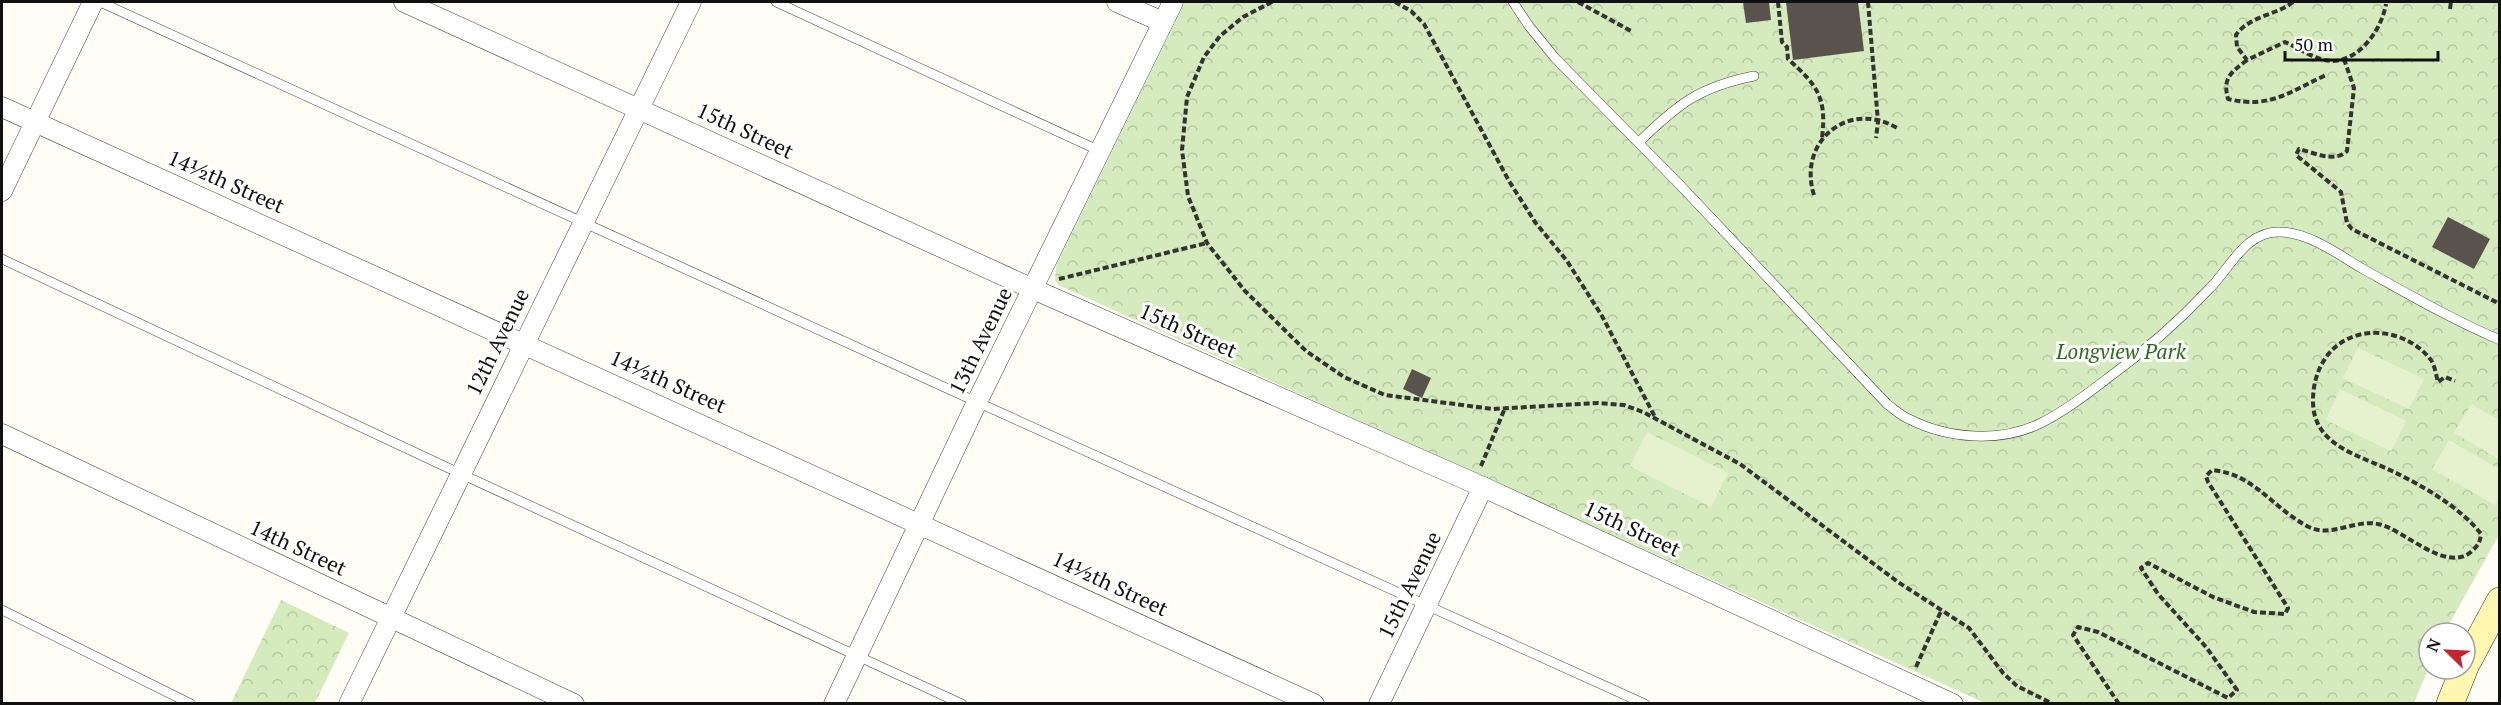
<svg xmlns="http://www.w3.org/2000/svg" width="2501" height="705" viewBox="0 0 2501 705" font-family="'PT Serif',serif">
<defs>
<pattern id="park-crowns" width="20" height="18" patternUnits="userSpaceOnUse" patternTransform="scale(1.5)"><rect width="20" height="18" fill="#d5ebbd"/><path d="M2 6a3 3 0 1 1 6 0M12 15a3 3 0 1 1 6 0" fill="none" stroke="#b6c8a1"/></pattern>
</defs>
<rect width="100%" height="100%" fill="#fffdf5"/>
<g fill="url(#park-crowns)">
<polygon points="1185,2 2499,2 2499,535 2444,633 2429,633 2429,667 2414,703 1985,703 1058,285 1055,280 1056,266"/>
<polygon points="281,600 349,633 315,703 231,703"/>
</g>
<g fill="#e6f2cf">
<polygon points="2358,348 2424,379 2409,409 2343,378"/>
<polygon points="2340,389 2406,421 2391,451 2326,420"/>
<polygon points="2471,404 2499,420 2499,459 2454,433"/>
<polygon points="1647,432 1728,473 1711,507 1630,466"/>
<polygon points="2449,440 2499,469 2499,497 2495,505 2432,469"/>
</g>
<g fill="#5a524d">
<polygon points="1743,2 1769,2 1771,20 1746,23"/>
<polygon points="1786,2 1858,2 1864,51 1793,60"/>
<polygon points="2448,217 2490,239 2474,269 2432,247"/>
<polygon points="1412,369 1431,378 1422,398 1403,389"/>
</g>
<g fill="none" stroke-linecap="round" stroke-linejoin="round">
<g stroke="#444" stroke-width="10">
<g id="lane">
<polyline points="100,2 977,402 1645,704"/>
<polyline points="776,2 1100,151"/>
<path d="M 1513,2 L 1529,26 L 1555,58 L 1680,185 L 1887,404 C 1894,409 1901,416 1909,419 C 1948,439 2001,443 2041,423 C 2065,411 2087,394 2108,378 C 2145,351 2179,321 2210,288 C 2231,267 2246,230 2281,232 C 2310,233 2339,255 2363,269 C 2408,294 2453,320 2500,340"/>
<path d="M 1639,142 C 1678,104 1699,87 1754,76"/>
<polyline points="2,259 459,473 962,704"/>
<polyline points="2,610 191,704"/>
</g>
</g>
<g stroke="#444" stroke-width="21">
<g id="street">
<polyline points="404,2 1033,289 1483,487 1953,704"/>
<polyline points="1117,2 1163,22"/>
<polyline points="2,107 1314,704"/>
<polyline points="2,191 93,2"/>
<polyline points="2,434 574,704"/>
<polyline points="349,704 691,2"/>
<polyline points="834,704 977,402 1173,2"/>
<polyline points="1379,704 1483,487"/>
</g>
</g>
<g stroke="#333" stroke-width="28">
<g id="secondary">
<polyline points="2465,666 2500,601"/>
<polyline points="2450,704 2464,669"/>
</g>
</g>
<g stroke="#333" stroke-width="4" stroke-dasharray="6 3" stroke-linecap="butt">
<polyline points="1272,2 1243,17 1220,36 1204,57 1187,97 1182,150 1188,196 1207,243 1245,291 1306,351 1344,377 1385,395 1493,409 1598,403 1624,405 1643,412 1740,464 1898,582 1969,628 2003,673 2017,686 2053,704"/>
<polyline points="1395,2 1411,11 1424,24 1509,181 1535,222 1567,261 1602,316 1655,417"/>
<polyline points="1578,2 1631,31"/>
<path d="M 1778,2 L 1782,42 L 1787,47 L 1788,59 C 1817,85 1827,97 1822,138"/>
<polyline points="1868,2 1878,122 1876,138"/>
<path d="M 2293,2 C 2277,15 2249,16 2236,35 L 2237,47 L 2247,60 L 2285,42 C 2300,49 2317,61 2333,61 C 2361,60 2382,28 2386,4"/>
<polyline points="2450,9 2451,2"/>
<path d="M 2344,59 L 2354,88 L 2347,151 C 2334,163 2315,153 2299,149 L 2296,155 L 2341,192 L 2347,223 L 2352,229 L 2500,304"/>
<path d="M 2247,60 C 2232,72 2222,77 2228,99 C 2270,109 2289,92 2326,75"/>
<path d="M 1814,195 C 1797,142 1848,99 1897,128"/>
<polyline points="1059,279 1207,243"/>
<polyline points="1481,466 1505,408"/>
<polyline points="1916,667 1941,611"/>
<path d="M 2119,704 L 2073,635 L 2078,627 L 2098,632 L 2228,698 L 2237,690 L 2206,647 L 2158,594 L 2141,568 L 2148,563 L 2213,597 L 2254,612 L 2285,614 L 2288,608 L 2208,482 L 2206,476 L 2212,470 C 2255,474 2273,509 2309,527 C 2331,538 2355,519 2378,524 C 2404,529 2448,576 2473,550 C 2479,544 2480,542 2481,534 C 2460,507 2423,486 2392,471 C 2359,455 2313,446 2313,401 C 2313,387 2316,374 2323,362 C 2346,322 2404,325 2431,360 C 2435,366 2436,375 2438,382 L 2445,377 L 2455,381"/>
</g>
<use href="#lane" stroke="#fff" stroke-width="9"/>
<use href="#street" stroke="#fff" stroke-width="20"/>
<use href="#secondary" stroke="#fff6b0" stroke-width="27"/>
</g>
<g text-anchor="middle" stroke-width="6" stroke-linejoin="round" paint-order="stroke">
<g font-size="21" fill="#111" stroke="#fff">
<text transform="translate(745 131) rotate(25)" y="7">15th Street</text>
<text transform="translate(226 182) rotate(24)" y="7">14½th Street</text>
<text transform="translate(1188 331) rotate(24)" y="7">15th Street</text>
<text transform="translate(981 341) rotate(-64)" y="7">13th Avenue</text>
<text transform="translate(498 342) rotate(-64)" y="7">12th Avenue</text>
<text transform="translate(668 382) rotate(24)" y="7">14½th Street</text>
<text transform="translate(1632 529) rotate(25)" y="7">15th Street</text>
<text transform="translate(298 548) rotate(25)" y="7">14th Street</text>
<text transform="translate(1110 584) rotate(25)" y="7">14½th Street</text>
<text transform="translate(1410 585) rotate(-64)" y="7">15th Avenue</text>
</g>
<g font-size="21" font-style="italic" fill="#2f6b1f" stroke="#fff">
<text x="2121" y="359">Longview Park</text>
</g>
</g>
<rect width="2501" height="705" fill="none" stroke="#111111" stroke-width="6"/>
<g transform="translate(2447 651) rotate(294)"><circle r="28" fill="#ffffff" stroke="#a0a0a0" stroke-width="1.5"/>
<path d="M0-4.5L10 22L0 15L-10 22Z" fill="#c4262e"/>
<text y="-9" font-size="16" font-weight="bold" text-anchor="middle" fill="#111111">N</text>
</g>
<path d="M2285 51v9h153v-9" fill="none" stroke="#111111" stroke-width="3"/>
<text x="2294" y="51" font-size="18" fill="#111111" stroke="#ffffff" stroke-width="4.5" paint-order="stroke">50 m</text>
</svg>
